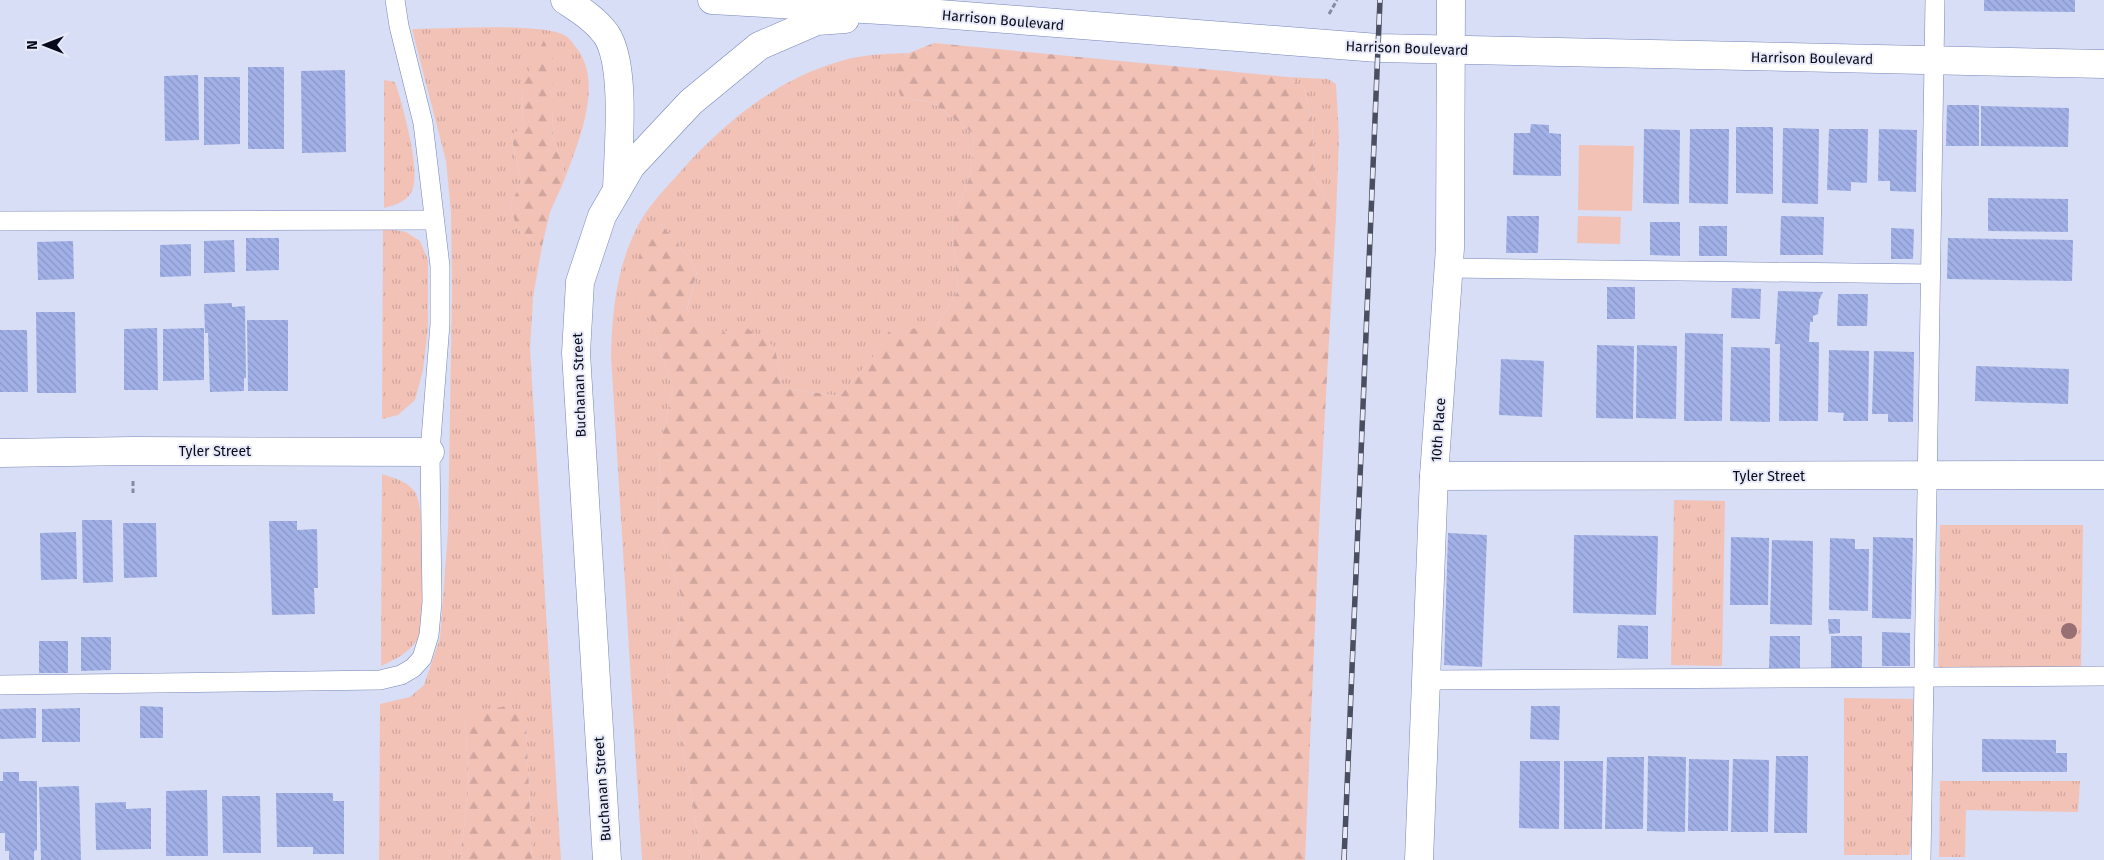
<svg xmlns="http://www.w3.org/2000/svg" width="2104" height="860" viewBox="0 0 2104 860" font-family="'Fira Sans',sans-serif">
<defs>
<pattern id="grass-tufts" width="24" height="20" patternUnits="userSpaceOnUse" patternTransform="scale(1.25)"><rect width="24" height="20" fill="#f3c2b7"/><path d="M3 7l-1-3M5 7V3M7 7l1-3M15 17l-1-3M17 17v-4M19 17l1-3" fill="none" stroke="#cfa59d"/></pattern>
<pattern id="forest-firs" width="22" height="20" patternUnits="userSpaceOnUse" patternTransform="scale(1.25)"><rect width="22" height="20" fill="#f3c2b7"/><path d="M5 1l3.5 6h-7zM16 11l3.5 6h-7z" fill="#cfa59d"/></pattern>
<pattern id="building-back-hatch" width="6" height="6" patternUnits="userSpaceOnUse" patternTransform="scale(1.25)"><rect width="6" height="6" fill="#a1b0e6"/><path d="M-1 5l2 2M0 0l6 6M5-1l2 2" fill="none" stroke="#8996c5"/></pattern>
</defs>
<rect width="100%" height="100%" fill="#d7def5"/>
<g fill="url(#grass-tufts)">
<path d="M 412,29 C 442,29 545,22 566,36 C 569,38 572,42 574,45 C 606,80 578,143 564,181 L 563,164 L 554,144 L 552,109 L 522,85 L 523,127 L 511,136 L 522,183 L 510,204 L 517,229 L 542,246 L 533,297 L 530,349 L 561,860 L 532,860 L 526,720 L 465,716 L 469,788 L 461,850 L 463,860 L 379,860 L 380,704 L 410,697 L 424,685 L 440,638 L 448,531 L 452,291 L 451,212 L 446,161 Z"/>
<path d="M 908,53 L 902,56 L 901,97 L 933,103 L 974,134 L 970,176 L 952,224 L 958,291 L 935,329 L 891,329 L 873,357 L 840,396 L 782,388 L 775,347 L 708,340 L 687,310 L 697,271 L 686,254 L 661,224 L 655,333 L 673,390 L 660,446 L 658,523 L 684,605 L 667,668 L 690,784 L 701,860 L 642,860 L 611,356 C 612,315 616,272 634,234 C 644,210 664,190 681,171 C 725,122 777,79 841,61 C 863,54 886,54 908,53 Z"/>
<polygon points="1288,77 1328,79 1336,84 1339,137 1336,216 1314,176 1312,122 1304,88"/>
<path d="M 384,80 L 395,82 C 402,103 423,175 411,193 C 404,203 394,205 384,208 Z"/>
<polygon points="383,228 406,232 420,241 428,260 428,328 423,370 415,400 398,415 382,419"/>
<path d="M 382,474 C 394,478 407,481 415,492 C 426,509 428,623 417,640 C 408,654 395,659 381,666 Z"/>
<polygon points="1674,500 1725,501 1722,666 1671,665"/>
<polygon points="1940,525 2083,525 2081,673 1938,672"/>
<polygon points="1844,698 1913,699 1914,834 1909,855 1844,855"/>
<polygon points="1940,781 2080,781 2078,812 1966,810 1965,857 1939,857"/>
</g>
<g fill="url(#forest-firs)">
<polygon points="544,40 553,59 552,109 554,144 563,164 564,181 550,212 542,246 517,229 510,204 522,183 511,135 523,127 522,85"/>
<polygon points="934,43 1288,77 1304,88 1312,122 1314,176 1336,216 1321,484 1305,860 701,860 690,784 667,668 684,605 658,523 660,446 673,390 655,333 639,258 643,236 661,224 686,254 697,271 687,309 708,340 741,324 775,347 782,388 840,396 873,357 891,328 935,329 958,291 952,224 970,176 974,134 933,103 901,97 893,76 902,56"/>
<polygon points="509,705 526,720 532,860 463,860 461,850 469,788 465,716"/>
</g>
<g fill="#f3c2b7">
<polygon points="1579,145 1634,146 1632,211 1578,210"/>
<polygon points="1578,216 1621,217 1620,244 1577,243"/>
</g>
<g fill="url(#building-back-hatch)">
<polygon points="1984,0 2075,0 2075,12 1984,11"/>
<rect x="248" y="67" width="36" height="82"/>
<polygon points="345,70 346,152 302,153 301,71"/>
<polygon points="198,75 199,140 165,141 164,76"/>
<polygon points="204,77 240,77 240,144 204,145"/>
<polygon points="1947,105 1979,105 1979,146 1946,146"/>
<polygon points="1981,106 2069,108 2068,147 1981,146"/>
<polygon points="1531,124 1549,125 1549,133 1561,134 1561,176 1513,175 1514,133 1530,133"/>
<polygon points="1736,127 1773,127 1773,194 1736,193"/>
<polygon points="1783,128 1819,129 1818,204 1782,203"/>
<polygon points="1644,129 1680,130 1679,204 1643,203"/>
<polygon points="1690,129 1729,129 1728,204 1689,203"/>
<polygon points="1829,129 1868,129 1867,183 1851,182 1851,191 1827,190"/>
<polygon points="1879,129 1917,130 1916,192 1890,191 1890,181 1878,181"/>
<polygon points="1988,198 2068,199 2068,232 1988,231"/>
<polygon points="1507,216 1539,216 1538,253 1506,253"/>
<polygon points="1781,216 1824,217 1823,255 1780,255"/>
<polygon points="1650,222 1680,222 1680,256 1650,255"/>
<rect x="1699" y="226" width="28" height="30"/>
<polygon points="1891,228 1914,229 1913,259 1891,259"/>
<polygon points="246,238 279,238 279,270 246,271"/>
<polygon points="1948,238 2073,240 2072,281 1947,279"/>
<polygon points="234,240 235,272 204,273 204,241"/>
<polygon points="73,241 74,279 38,280 37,242"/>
<polygon points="191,244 191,276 160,277 160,245"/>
<rect x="1607" y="287" width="28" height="32"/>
<polygon points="1732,288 1761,289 1760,319 1731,318"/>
<polygon points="1778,291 1823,292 1819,300 1818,314 1813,316 1813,322 1810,322 1809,342 1819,342 1818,421 1779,421 1780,344 1775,344"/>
<polygon points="1838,294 1868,294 1867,326 1837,326"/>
<polygon points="232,303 232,307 245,306 246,378 244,378 244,391 210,392 208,333 205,333 204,304"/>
<polygon points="36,312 75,312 76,393 37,393"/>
<polygon points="247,320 288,320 288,391 248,391"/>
<polygon points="157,328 158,390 124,390 124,329"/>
<polygon points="204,328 204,380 163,381 163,329"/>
<polygon points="0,330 27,330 28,392 0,392"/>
<polygon points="1685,333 1723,334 1722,421 1684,421"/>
<polygon points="1597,345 1634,346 1633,419 1596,418"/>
<polygon points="1637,345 1677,346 1676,419 1636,418"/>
<polygon points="1731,347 1770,348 1770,422 1730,421"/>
<polygon points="1829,350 1869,351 1868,421 1843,421 1844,413 1828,412"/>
<polygon points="1874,351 1914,352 1913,422 1888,422 1888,414 1872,414"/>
<polygon points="1501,359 1544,361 1542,417 1499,415"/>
<polygon points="1976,366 2069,369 2068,404 1975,401"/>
<polygon points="82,520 112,520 113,582 83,583"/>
<polygon points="269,521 297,521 297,530 317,529 318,588 314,588 315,614 272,615"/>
<polygon points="123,523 156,523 157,577 124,578"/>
<polygon points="76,532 77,579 41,580 40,533"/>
<polygon points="1448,533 1487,535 1482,667 1444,665"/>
<polygon points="1574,535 1658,536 1656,615 1573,613"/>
<polygon points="1731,537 1769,538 1768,605 1730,605"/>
<polygon points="1873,537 1913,538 1911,619 1872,618"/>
<polygon points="1830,538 1855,539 1855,549 1869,549 1868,611 1829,610"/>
<polygon points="1772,540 1813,541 1812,625 1770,624"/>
<polygon points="1828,619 1840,619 1840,633 1829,634"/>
<polygon points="1618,625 1648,626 1648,659 1617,658"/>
<polygon points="1882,632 1910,633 1910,666 1882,666"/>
<polygon points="1770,636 1800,636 1800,670 1769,669"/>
<rect x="1831" y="636" width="31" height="32"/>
<polygon points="81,637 111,637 111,670 81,671"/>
<rect x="39" y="641" width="29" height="32"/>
<polygon points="140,706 163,707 163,738 140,738"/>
<polygon points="1531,706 1560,706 1559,740 1530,739"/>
<polygon points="36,708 36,738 0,739 0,709"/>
<polygon points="80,708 80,742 42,742 42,709"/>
<polygon points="1982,739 2056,740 2056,753 2067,753 2067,772 1982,772"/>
<polygon points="1648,756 1686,757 1685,832 1647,831"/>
<polygon points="1776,756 1808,756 1807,833 1774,833"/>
<polygon points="1607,757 1644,757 1643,829 1605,829"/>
<polygon points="1689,759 1729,760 1728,831 1688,831"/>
<polygon points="1733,759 1769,760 1768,832 1731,832"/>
<polygon points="1520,761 1560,761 1559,829 1519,828"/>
<polygon points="1564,761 1603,761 1602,829 1564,829"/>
<polygon points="3,772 19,772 19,781 37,781 37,850 34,851 34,860 9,860 9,851 5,851 5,833 0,833 0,781 3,781"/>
<polygon points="79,786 81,860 41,860 39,787"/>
<polygon points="207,790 208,856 166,856 166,791"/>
<polygon points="276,793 333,793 333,801 344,801 344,854 313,854 313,847 277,847"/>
<polygon points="222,796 260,796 261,853 223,853"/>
<polygon points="126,802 126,809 151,808 151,849 96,850 95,803"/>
</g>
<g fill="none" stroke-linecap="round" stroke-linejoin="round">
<g stroke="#7886b9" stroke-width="20">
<g id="lane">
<polyline points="0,221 433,220"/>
<polyline points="1449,268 1930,274"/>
<polyline points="1427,680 2104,676"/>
<polyline points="0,685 380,680 401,675 413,668 422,658 429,635 432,602 430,452 440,324 440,266 423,123 399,26 395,0"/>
<polyline points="1921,860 1935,0"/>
</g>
</g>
<g stroke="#7886b9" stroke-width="29">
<g id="street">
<polyline points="0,453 133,451 430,452"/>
<polyline points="1434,476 2104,475"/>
<polyline points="1419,860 1434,476 1450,248 1451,0"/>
</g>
</g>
<g stroke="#7886b9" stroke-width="29">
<g id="secondary">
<path d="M 565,0 C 580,10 595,19 606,34 C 627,65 618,151 617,190"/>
<polyline points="712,0 914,12 1378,48 2104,64"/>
<polyline points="607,860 576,353 580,282 602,216 631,166 691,102 759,46 817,21 845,19"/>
</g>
</g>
<g stroke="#868ba0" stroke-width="3" stroke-dasharray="5 2.5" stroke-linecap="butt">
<polyline points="1329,14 1337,0"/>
<polyline points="133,481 133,493"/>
</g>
<use href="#lane" stroke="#fff" stroke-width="19"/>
<use href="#street" stroke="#fff" stroke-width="28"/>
<use href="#secondary" stroke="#fff" stroke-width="28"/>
<g stroke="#4a4e61" stroke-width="5.5">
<polyline id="rail" points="1344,860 1380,0"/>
</g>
<use href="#rail" stroke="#e8ebf7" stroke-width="4" stroke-dasharray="11" stroke-linecap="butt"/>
</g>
<circle fill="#986f72" cx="2069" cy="631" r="8"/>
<g text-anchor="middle" stroke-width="4" stroke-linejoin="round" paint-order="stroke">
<g font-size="14" fill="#070a1c" stroke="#e8ebf7">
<text transform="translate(1003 20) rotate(5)" y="5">Harrison Boulevard</text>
<text transform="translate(1407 48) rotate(2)" y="5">Harrison Boulevard</text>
<text transform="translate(1812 58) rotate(1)" y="5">Harrison Boulevard</text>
<text transform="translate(579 385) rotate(-92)" y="5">Buchanan Street</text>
<text transform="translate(1438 430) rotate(-86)" y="5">10th Place</text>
<text x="215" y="456">Tyler Street</text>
<text x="1769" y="481">Tyler Street</text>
<text transform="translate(602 789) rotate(-94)" y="5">Buchanan Street</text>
</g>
</g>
<g transform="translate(45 45) rotate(270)" stroke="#e8ebf7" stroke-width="4" paint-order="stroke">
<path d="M0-4L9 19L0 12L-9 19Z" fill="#070a1c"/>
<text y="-8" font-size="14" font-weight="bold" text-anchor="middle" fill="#070a1c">N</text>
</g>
</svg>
